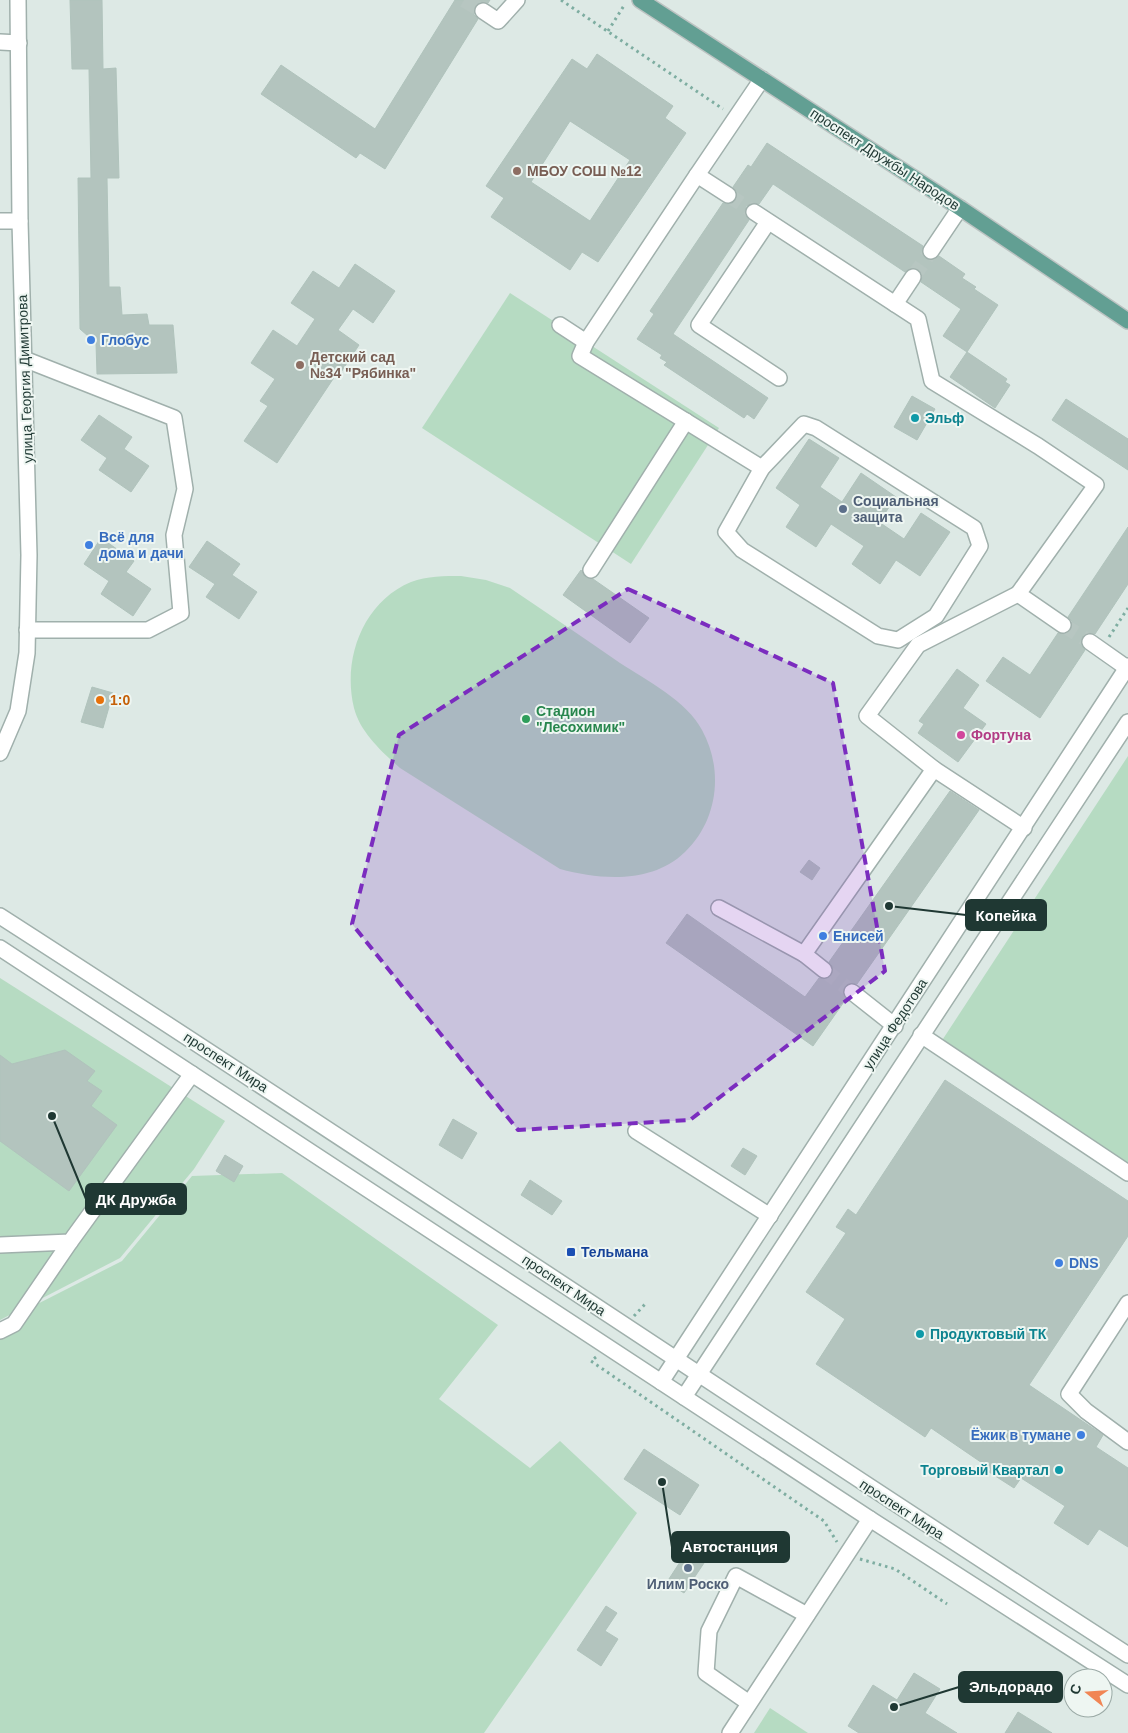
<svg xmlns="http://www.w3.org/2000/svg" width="1128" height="1733" viewBox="0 0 1128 1733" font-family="Arial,sans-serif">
<rect width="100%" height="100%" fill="#dde9e5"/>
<g fill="#b6dbc2">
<polygon points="510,293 719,428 631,564 422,428"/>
<path d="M 461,576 L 486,580 L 510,588 C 547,613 584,638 620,663 C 646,680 687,701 702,730 C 724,770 718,820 685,852 C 652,884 601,880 560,869 L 400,768 C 382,752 360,732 354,708 C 342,659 363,602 411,582 C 427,576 445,576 461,576 Z"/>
<polygon points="1128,756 1128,1164 941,1042"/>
<polygon points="0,978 225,1121 194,1169 120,1258 0,1320"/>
<polygon points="282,1173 498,1325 439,1399 530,1468 560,1441 637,1513 484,1733 0,1733 0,1323 122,1261 192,1176"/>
<polygon points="770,1708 808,1733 754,1733"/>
</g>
<g fill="#b3c4be" stroke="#b0c3bc" fill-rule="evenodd">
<polygon points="70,0 102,0 103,69 116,68 119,178 107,178 109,287 120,287 122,315 147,314 149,325 173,325 177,373 97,374 96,343 80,329 78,178 91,178 89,69 72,69"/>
<polygon points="455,0 490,0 488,3 479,2 475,6 474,15 478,19 385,169 360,153 356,158 261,94 281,65 375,129"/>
<path d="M 597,54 L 673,106 L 665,118 L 686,133 L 598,262 L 582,252 L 570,270 L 491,217 L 504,198 L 486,186 L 572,59 L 587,69 ZM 570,121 L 630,160 L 590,221 L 531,182 Z"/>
<polygon points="767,143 923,246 922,251 925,258 931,260 939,256 965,274 962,278 976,287 974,289 998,305 967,352 943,336 961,309 921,282 922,277 919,270 913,268 905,272 773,184 759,204 754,203 746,206 745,212 749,220 673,334 768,398 754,419 747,414 744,418 664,365 667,362 660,358 662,355 637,339 654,314 650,311 723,203 728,204 736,200 737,195 733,187 748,165 751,167"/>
<polygon points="355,264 395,291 373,323 353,309 338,330 359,345 337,378 335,376 277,463 244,441 268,406 260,401 275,379 251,363 273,330 297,346 315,319 291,303 313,271 339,288"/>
<polygon points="967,352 1007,379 1005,382 1010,385 995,408 950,377"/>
<polygon points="912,396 935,409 917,440 894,427"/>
<polygon points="1066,399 1128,439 1128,470 1052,420"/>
<polygon points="99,415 132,437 124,449 149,466 131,492 99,470 107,458 81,440"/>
<polygon points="809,439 839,458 820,487 842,502 861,473 896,497 879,522 904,539 921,513 950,532 920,576 896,560 880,584 852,564 864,546 831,524 816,547 786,527 800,505 776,488"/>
<polygon points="1128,527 1128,584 1095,634 1087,633 1082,637 1081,645 1085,650 1040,718 986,681 1003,657 1030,675 1058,633 1067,634 1071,630 1072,621 1068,617"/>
<polygon points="101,538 134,561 126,572 151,589 133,616 101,594 109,581 84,564"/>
<polygon points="207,541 240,564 232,575 257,592 239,619 206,597 215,584 189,567"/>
<polygon points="581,570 586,578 593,579 649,618 630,643 563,595"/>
<polygon points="957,669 979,685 963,708 986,724 958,762 918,733 924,724 919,721"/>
<polygon points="92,687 113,693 103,728 81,722"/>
<polygon points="950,791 979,810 857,984 849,983 844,987 843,995 846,999 813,1046 666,943 687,914 805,997 819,978 827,979 832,975 833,967 829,962"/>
<polygon points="809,860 820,868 812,880 800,872"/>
<polygon points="65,1050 95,1071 87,1081 102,1091 91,1106 117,1125 69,1191 0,1141 0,1055 12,1064"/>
<polygon points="945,1080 1128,1201 1128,1236 1029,1385 1103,1435 1096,1447 1128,1468 1128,1547 1099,1529 1088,1545 1054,1523 1065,1506 1021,1478 1014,1488 989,1472 991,1469 931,1428 925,1437 816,1364 845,1319 806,1292 846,1233 836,1227 848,1209 856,1215"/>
<polygon points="453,1119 477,1133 462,1159 439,1145"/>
<polygon points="743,1148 757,1156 745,1175 731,1166"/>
<polygon points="225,1155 243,1166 234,1182 216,1171"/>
<polygon points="530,1180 562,1201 552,1215 521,1195"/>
<polygon points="644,1449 699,1485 680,1515 624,1479"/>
<polygon points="693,1542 710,1554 684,1593 667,1582"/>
<polygon points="606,1606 617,1613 605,1631 618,1639 601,1666 577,1650"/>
<polygon points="914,1673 940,1689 925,1713 957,1733 859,1733 848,1726 873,1685 897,1700"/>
<polygon points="1018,1712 1052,1733 1005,1733"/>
</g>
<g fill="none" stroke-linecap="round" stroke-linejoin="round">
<g stroke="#b7c6c1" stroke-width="15" stroke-dasharray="15 8" stroke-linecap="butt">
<polyline points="464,0 483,11"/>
<polyline points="728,195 754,212"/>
<polyline points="913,277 931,251"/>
<polyline points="1063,625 1090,642"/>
<polyline points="824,970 852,992"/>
</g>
<g stroke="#a0b0ac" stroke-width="18">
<g id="minor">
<polyline points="483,11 498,21 517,0"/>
<polyline points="0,42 19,43"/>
<polyline points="697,175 586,342 580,356 762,468"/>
<polyline points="728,195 697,175 762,79"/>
<polyline points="754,212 918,319 932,381 1038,446 1096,485 1018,594 1063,625"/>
<polyline points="0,221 20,221"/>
<polyline points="768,222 699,325 779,378"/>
<polyline points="931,251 960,208"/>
<polyline points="895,304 913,277"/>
<polyline points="560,325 586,342"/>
<polyline points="24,359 174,418 185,489 174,535 181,613 148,630 27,630"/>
<polygon points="804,424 816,428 974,528 980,546 936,616 898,640 878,636 742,550 726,532 762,468"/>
<polyline points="591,570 686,421"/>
<polyline points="1090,642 1127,668"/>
<polyline points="0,753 18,711 27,653 29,555 20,221 18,0"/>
<polyline points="934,769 1024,828"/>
<polyline points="719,908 804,954"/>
<path d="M 0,916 C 378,1159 750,1411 1128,1655"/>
<polyline points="0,948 870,1519 1128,1685"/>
<polyline points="824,970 804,954 934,769 867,716 918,645 1018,594"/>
<polyline points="852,992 895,1026"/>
<polyline points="921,1035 1128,1173"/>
<polyline points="636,1131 770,1216"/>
<polyline points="0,1245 70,1242 192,1074"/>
<polyline points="1128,1303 1069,1394 1086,1411 1128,1442"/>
<polyline points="0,1331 14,1324 70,1242"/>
<polyline points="661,1382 1128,666"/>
<polyline points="684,1397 1128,722"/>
<polyline points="749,1703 706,1673 709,1631 736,1576 807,1615"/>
<polyline points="730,1733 870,1519"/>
</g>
</g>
<g stroke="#bcc3c2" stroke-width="18">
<polyline id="major" points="640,0 960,208 1128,321"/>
</g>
<g stroke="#7eada1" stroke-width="3" stroke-dasharray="2.5 4" stroke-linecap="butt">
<polyline points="561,0 723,109"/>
<polyline points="608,31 625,4"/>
<polyline points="1109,637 1128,608"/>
<polyline points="634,1316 647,1302"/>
<polyline points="596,1357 591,1361 824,1521 837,1542"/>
<polyline points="860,1559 895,1569 947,1604"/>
</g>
<use href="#minor" stroke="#fff" stroke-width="15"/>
<use href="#major" stroke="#629f93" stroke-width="15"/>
</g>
<path fill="#7b2cbf" fill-opacity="0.2" stroke="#7b2cbf" stroke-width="4" stroke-dasharray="10 6" stroke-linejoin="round" d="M 628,589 L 833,683 L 885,971 L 690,1120 L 518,1130 L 352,924 L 399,735 Z"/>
<g fill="#8d6e63" stroke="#eef6f2" stroke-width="2">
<circle cx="517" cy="171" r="5"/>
<circle cx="300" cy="365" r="5"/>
</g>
<g fill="#3f7fe0" stroke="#eef6f2" stroke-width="2">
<circle cx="91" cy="340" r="5"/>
<circle cx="89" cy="545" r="5"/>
<circle cx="823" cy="936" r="5"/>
<circle cx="1059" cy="1263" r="5"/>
<circle cx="1081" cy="1435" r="5"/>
</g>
<g fill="#0f9aa8" stroke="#eef6f2" stroke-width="2">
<circle cx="915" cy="418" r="5"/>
<circle cx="920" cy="1334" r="5"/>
<circle cx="1059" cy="1470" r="5"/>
</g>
<g fill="#5c6f8a" stroke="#eef6f2" stroke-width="2">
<circle cx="843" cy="509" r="5"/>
<circle cx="688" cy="1568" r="5"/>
</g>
<circle fill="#e8710a" stroke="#eef6f2" stroke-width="2" cx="100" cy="700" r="5"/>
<circle fill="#2e9e5b" stroke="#eef6f2" stroke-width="2" cx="526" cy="719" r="5"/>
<circle fill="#d1479c" stroke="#eef6f2" stroke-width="2" cx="961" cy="735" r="5"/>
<rect fill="#1a4fb4" stroke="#eef6f2" stroke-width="2" x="566" y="1247" width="10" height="10" rx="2.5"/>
<g text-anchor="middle" stroke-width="4" stroke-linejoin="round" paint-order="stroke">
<g font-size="14" fill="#1f3833" stroke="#eef6f2">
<text transform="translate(885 159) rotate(33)" y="5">проспект Дружбы Народов</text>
<text transform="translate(25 379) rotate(-92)" y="5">улица Георгия Димитрова</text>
<text transform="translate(895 1024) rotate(-57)" y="5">улица Федотова</text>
<text transform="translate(226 1062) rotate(33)" y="5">проспект Мира</text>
<text transform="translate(564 1285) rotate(34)" y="5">проспект Мира</text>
<text transform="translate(902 1509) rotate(33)" y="5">проспект Мира</text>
</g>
<g font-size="14" font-weight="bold" fill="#785e54" stroke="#eef6f2" text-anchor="start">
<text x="527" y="176">МБОУ СОШ №12</text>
<text x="310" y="362">Детский сад<tspan x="310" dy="16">№34 "Рябинка"</tspan></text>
</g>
<g font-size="14" font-weight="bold" fill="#366cbe" stroke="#eef6f2" text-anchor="start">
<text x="101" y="345">Глобус</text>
<text x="99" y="542">Всё для<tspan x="99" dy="16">дома и дачи</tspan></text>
<text x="833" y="941">Енисей</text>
<text x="1069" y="1268">DNS</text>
<text x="1071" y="1440" text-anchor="end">Ёжик в тумане</text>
</g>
<g font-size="14" font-weight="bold" fill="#0d838f" stroke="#eef6f2" text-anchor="start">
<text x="925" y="423">Эльф</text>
<text x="930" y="1339">Продуктовый ТК</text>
<text x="1049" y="1475" text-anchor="end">Торговый Квартал</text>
</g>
<g font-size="14" font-weight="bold" fill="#4e5e75" stroke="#eef6f2" text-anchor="start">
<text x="853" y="506">Социальная<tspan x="853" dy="16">защита</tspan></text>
<text x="688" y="1589" text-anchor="middle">Илим Роско</text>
</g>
<g font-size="14" font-weight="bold" fill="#c56008" stroke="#eef6f2" text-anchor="start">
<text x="110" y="705">1:0</text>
</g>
<g font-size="14" font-weight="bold" fill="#27864d" stroke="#eef6f2" text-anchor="start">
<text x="536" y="716">Стадион<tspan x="536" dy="16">"Лесохимик"</tspan></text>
</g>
<g font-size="14" font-weight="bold" fill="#b23c85" stroke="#eef6f2" text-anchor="start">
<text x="971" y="740">Фортуна</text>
</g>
<g font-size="14" font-weight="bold" fill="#164399" stroke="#eef6f2" text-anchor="start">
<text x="581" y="1257">Тельмана</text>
</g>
</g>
<path fill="none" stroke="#1f3833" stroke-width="2" d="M889 906L966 915M52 1116L86 1199M662 1482L672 1547M894 1707L959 1687"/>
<g fill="#1f3833" stroke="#eef6f2" stroke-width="2">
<circle cx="889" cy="906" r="5"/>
<circle cx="52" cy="1116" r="5"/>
<circle cx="662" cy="1482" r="5"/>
<circle cx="894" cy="1707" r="5"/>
</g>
<g fill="#1f3833" stroke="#1f3833" stroke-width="2">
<rect x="966" y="900" width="80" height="30" rx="5"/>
<rect x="86" y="1184" width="100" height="30" rx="5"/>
<rect x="672" y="1532" width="117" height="30" rx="5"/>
<rect x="959" y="1672" width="103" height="30" rx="5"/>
</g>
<g font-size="15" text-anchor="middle" font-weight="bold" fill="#fff">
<text x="1006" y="921">Копейка</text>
<text x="136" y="1205">ДК Дружба</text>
<text x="730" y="1552">Автостанция</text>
<text x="1011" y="1692">Эльдорадо</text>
</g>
<g transform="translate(1088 1693) rotate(287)"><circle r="24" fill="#eef6f2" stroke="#9baaa6"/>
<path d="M0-4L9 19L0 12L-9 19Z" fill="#f18554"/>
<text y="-8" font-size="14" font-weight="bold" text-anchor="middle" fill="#1f3833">С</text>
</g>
</svg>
